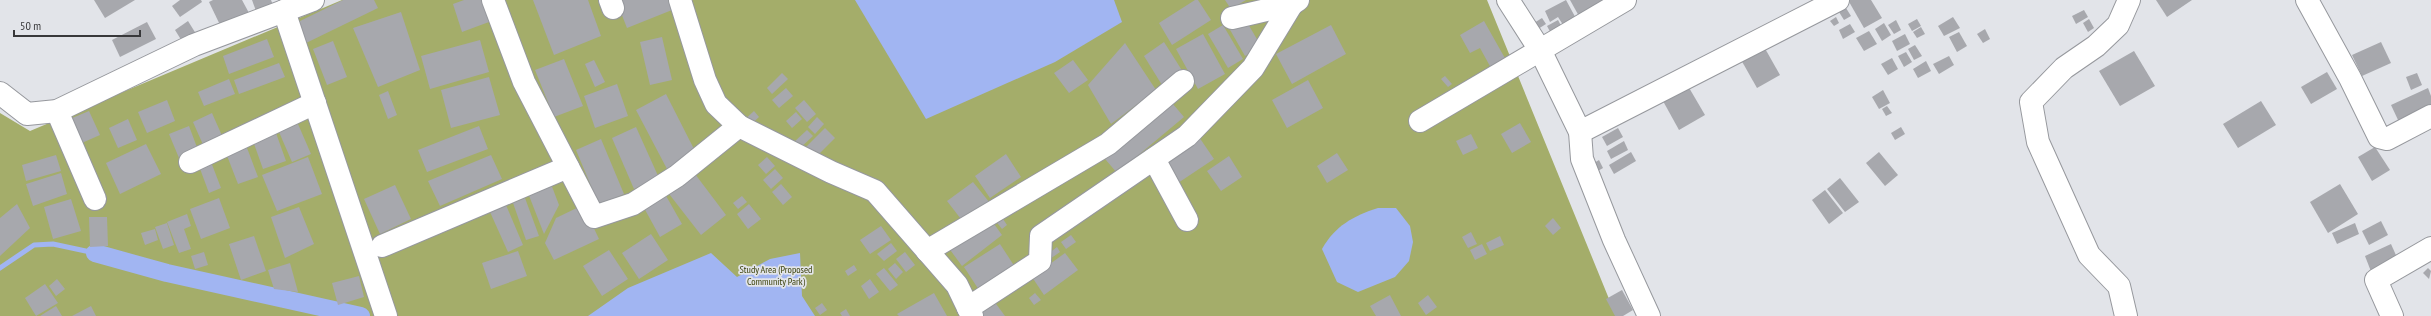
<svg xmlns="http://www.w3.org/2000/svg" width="2431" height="316" viewBox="0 0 2431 316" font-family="'PT Sans Narrow',sans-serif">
<rect width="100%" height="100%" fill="#e2e4e9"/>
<polygon fill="#a4ad6a" points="342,0 1487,0 1616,316 0,316 0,113 30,131"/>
<g fill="#a1b5f2">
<polygon points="855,0 1114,0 1122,22 1055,62 926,119"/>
<path d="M 1378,208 L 1396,208 L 1410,226 L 1413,242 L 1409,261 L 1395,277 L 1358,292 L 1337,282 L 1322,249 C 1335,226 1353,216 1378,208 Z"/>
<polygon points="711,253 737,277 770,259 800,253 802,296 815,316 588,316 628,288"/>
</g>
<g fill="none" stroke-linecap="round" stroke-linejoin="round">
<polyline stroke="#a1b5f2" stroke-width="5" points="0,268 34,245 53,244 95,253"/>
<polyline stroke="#a1b5f2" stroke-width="18" points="95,253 167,273 361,316"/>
</g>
<g fill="#a7a8ad">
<polygon points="94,0 135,0 105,18"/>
<polygon points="180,0 201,0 202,2 180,17 172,6"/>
<polygon points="213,0 242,0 249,13 221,27 209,2"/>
<polygon points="252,0 271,0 273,5 256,11"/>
<polygon points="343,0 374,0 378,8 306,43 296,23"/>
<polygon points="464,0 490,0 497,19 462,32 453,4"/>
<polygon points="533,0 588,0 601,36 554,55"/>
<polygon points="616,0 668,0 672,10 627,28"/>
<polygon points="1195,0 1198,0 1211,20 1172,45 1159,23"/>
<polygon points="1225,0 1246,0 1231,9"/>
<polygon points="1566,0 1579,24 1567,31 1558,17 1550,22 1545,11"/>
<polygon points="1570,0 1608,0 1580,18"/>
<polygon points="1848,0 1871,0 1882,18 1864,28"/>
<polygon points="2156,0 2192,0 2167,17"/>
<polygon points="1846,8 1851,16 1844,20 1839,12"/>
<polygon points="2084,10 2088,17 2076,24 2072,16"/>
<polygon points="401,12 420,70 378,87 353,28"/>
<polygon points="1241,12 1261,46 1245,56 1225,21"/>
<polygon points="1836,17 1839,23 1834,26 1830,21"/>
<polygon points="1953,17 1960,28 1944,36 1938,26"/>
<polygon points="1542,18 1546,24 1538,29 1534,23"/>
<polygon points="1917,19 1921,26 1912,31 1908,24"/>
<polygon points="2089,19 2094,28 2088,32 2083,23"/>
<polygon points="1558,20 1564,31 1553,37 1547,26"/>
<polygon points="1896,20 1901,30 1894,34 1888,25"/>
<polygon points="188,21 198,37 185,46 175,30"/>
<polygon points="1484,21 1506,60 1491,68 1480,48 1470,53 1460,35"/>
<polygon points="147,22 156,39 120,57 112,40"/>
<polygon points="1884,23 1891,35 1882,41 1875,29"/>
<polygon points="1850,24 1855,32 1843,39 1839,30"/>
<polygon points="1223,25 1243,59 1228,68 1208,34"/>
<polygon points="1331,25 1346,54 1292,84 1276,54"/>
<polygon points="1921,27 1925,34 1917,38 1913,32"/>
<polygon points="1985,29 1990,39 1983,43 1977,34"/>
<polygon points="1869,31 1877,44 1864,51 1856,38"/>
<polygon points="1959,32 1967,46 1957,52 1949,37"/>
<polygon points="1203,34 1225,74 1198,89 1176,49"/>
<polygon points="1905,34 1910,44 1897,51 1892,41"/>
<polygon points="662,37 672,80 650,85 640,42"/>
<polygon points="267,39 274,57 229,74 223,56"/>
<polygon points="480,40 489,72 430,89 421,56"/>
<polygon points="333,41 347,77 327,85 313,49"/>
<polygon points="1164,42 1183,72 1162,85 1144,56"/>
<polygon points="2381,42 2391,63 2362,76 2352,55"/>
<polygon points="1125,43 1156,90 1111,124 1088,85"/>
<polygon points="1763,45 1780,75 1757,88 1740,58"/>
<polygon points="1915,45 1922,56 1914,60 1908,49"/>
<polygon points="2134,51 2155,86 2120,106 2099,71"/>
<polygon points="1906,52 1912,62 1904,67 1898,56"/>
<polygon points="1949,56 1954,65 1939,74 1933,64"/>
<polygon points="1892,58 1898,69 1888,75 1881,64"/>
<polygon points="564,59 583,106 554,117 535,70"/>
<polygon points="594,60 605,82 595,87 585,64"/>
<polygon points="1073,60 1088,80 1069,93 1054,73"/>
<polygon points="1926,61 1931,71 1918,78 1913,69"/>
<polygon points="279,63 285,77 239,94 234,80"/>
<polygon points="2327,72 2337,89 2311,104 2301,87"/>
<polygon points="782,73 788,79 772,94 767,88"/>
<polygon points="2417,73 2422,85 2411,90 2406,77"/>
<polygon points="1445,76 1452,84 1448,87 1441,79"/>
<polygon points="489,77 500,115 451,128 441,90"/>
<polygon points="229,79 235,94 204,106 198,92"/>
<polygon points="1308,80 1323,108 1287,128 1272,100"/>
<polygon points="617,84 628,116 595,128 584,96"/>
<polygon points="1688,86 1705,115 1679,130 1663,101"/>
<polygon points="786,88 793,96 779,108 772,100"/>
<polygon points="2428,88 2431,96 2431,108 2399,122 2391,105"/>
<polygon points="1883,90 1890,103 1879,109 1872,97"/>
<polygon points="388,91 397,115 388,119 379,95"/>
<polygon points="666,94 696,153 667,169 636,110"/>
<polygon points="1167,97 1184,117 1117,173 1100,153"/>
<polygon points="167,100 175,121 147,133 138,112"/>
<polygon points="804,100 816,114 807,122 795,108"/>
<polygon points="2261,101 2276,125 2238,148 2223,124"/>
<polygon points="1887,106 1892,113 1886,116 1882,109"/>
<polygon points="89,111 100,135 75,146 65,121"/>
<polygon points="754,111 759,117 747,128 742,122"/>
<polygon points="796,112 802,119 792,128 786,121"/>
<polygon points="212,113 223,138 204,147 193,122"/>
<polygon points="817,117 824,124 815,134 808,127"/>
<polygon points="128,119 137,140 118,148 109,128"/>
<polygon points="1520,123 1531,142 1512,153 1501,134"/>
<polygon points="298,124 311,154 292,162 279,132"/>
<polygon points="189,126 198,150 179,158 169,134"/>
<polygon points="479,126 488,149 427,172 418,150"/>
<polygon points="636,127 659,178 634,189 612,138"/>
<polygon points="1901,127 1905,134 1895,140 1891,133"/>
<polygon points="825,128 835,138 812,161 802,151"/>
<polygon points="1618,128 1623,137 1607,146 1602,137"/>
<polygon points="807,130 813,136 799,149 793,143"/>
<polygon points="276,133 286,161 263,169 253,141"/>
<polygon points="1471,134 1478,148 1463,155 1456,141"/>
<polygon points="1199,137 1214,159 1178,183 1163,160"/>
<polygon points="601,139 624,194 599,205 576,150"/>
<polygon points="244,140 258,177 238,184 224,148"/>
<polygon points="1624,141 1628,150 1611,159 1607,151"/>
<polygon points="146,144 161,174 120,194 106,163"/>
<polygon points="2375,147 2390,170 2372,181 2358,157"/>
<polygon points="1631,152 1636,161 1614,174 1609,165"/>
<polygon points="1879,152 1898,175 1885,186 1866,163"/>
<polygon points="1337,153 1348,170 1327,183 1317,166"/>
<polygon points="1006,154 1021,177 990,198 975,176"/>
<polygon points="56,155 61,171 26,181 22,165"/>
<polygon points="491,155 502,179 440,206 428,181"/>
<polygon points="1229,156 1242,177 1221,191 1207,171"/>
<polygon points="308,157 322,194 277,211 262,175"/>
<polygon points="767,157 775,166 766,174 758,165"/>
<polygon points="1599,160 1603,168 1591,175 1587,167"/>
<polygon points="211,162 221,188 209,193 199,166"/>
<polygon points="775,169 783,178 771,189 763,180"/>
<polygon points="692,170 726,215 701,235 666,190"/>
<polygon points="61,173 67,194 33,206 26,184"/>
<polygon points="1840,178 1859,202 1845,212 1827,189"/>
<polygon points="973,182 990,203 964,223 947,201"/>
<polygon points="551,184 559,205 544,234 528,193"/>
<polygon points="781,184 792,197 783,205 772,192"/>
<polygon points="2340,184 2358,214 2328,233 2310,202"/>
<polygon points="395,185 411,219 380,234 364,199"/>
<polygon points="1825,190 1843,213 1829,224 1812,200"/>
<polygon points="665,194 682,224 660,237 643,206"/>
<polygon points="742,196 747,202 738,209 733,203"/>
<polygon points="219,198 230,228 201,239 190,209"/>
<polygon points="525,198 539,236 526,240 513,203"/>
<polygon points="71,199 81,231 53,239 44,207"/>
<polygon points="17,204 30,228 0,256 0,218"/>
<polygon points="749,204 761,219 748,229 737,214"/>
<polygon points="506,205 523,245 508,252 490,212"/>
<polygon points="583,205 599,239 554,260 545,243 556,218"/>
<polygon points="299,207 314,244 285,258 271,217"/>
<polygon points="187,214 191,226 184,229 191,249 179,253 167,222"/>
<polygon points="1001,216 1007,225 1002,229 995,220"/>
<polygon points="89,217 107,217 108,246 90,247"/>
<polygon points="989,217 1002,235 962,266 948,247"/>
<polygon points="1553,218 1561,228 1553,235 1545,226"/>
<polygon points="2381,221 2388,235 2369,245 2362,231"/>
<polygon points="167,223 174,245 163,249 155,227"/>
<polygon points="2355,223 2359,234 2337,244 2332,233"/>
<polygon points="881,226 891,240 870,254 860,240"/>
<polygon points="155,229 158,240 145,245 141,233"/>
<polygon points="1471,232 1477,244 1468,248 1462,237"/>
<polygon points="651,234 668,260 639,279 622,253"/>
<polygon points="1071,235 1076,242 1066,249 1061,242"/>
<polygon points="254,236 266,271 241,280 229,244"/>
<polygon points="1500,236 1504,245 1490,251 1486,243"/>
<polygon points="891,243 897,251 884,261 877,254"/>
<polygon points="1000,244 1015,267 979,290 964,267"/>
<polygon points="1482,244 1487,254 1475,260 1470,250"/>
<polygon points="2391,244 2399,262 2372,274 2365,256"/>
<polygon points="1057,247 1060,252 1047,261 1044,257"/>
<polygon points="609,250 628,279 602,296 583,266"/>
<polygon points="518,251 527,276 491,289 482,263"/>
<polygon points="204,252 208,265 195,269 191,256"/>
<polygon points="905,252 915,265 906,272 896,259"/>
<polygon points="1065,253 1078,270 1044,295 1032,277"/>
<polygon points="290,263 298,292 274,289 268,270"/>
<polygon points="895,263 903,272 896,279 888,269"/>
<polygon points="854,265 857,270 848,276 845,271"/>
<polygon points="884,268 898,285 890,291 876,274"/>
<polygon points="2428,268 2431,271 2429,279 2423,273"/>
<polygon points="359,276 364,297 338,305 332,283"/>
<polygon points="57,279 65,289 56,296 49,286"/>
<polygon points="870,279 879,292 869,299 861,286"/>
<polygon points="45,284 58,303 36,316 25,298"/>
<polygon points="1622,290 1633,310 1623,316 1615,316 1606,299"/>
<polygon points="934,293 947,316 899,316 897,314"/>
<polygon points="1035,293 1041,300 1034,305 1029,298"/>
<polygon points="1390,295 1401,316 1376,316 1370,306"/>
<polygon points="1428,295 1437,307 1426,315 1418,303"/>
<polygon points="991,297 1005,316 976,316"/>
<polygon points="822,303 827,310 820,315 815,308"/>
<polygon points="56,306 62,316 40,316"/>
<polygon points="91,306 96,316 72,316"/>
<polygon points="846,309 850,316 842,316 840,313"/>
</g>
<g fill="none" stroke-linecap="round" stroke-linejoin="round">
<g stroke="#96989d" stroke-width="24">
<g id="minor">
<polyline points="493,0 524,82 594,217 633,204 677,176 739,126"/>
<polyline points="610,0 613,8"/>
<polyline points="680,0 705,80 716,104 739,126 831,172 875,191 957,285 972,316"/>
<polyline points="1508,0 1540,50 1580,132 1582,159 1614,240 1649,316"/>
<polyline points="2307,0 2350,78 2379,137 2387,139 2431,116"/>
<polyline points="284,11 386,316"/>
<polyline points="1232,18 1292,4 1298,0"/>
<polyline points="0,93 27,114 57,111 194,45 313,0"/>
<polyline points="57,111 95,199"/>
<polyline points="1420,121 1625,0"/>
<polyline points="1580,132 1838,0"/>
<polyline points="1154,159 1187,220"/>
<polyline points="190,162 315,103"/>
<polyline points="382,246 568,167"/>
<polyline points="927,251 1108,144 1183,81"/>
<polyline points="968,308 1040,261 1041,236 1187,136 1253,68 1292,4"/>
<polyline points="2126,316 2119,286 2089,255 2038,142 2031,102 2064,68 2096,46 2118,25 2129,0"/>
<polyline points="2392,316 2376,280 2431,248"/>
</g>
</g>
<use href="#minor" stroke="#fff" stroke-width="22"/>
</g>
<g text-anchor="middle" stroke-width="3.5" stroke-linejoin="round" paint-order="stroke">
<g font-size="10" fill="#3a400a" stroke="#e2e4e9">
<text x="776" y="273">Study Area (Proposed<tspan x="776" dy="12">Community Park)</tspan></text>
</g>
</g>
<path d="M14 30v6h126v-6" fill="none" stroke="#38383a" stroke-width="2"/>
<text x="20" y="30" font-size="12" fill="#38383a" stroke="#e2e4e9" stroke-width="3" paint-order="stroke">50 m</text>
</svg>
